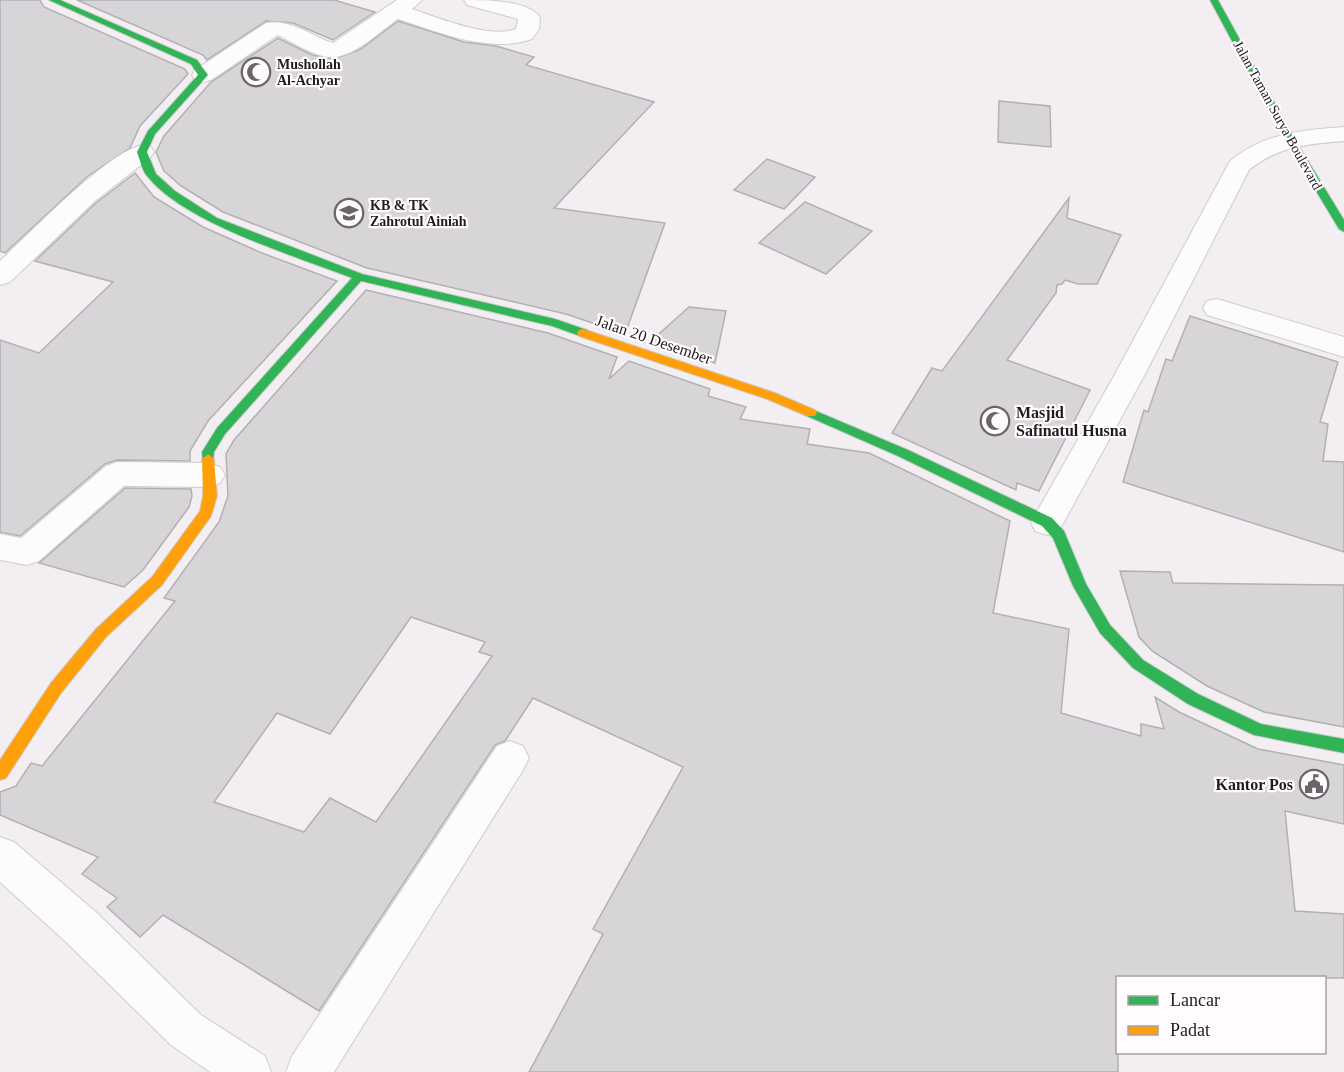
<svg xmlns="http://www.w3.org/2000/svg" width="1344" height="1072" viewBox="0 0 1344 1072" font-family="'Times New Roman',serif">
<rect width="100%" height="100%" fill="#f2eef2"/>
<g fill="#d7d5d8" stroke="#b3b0b4" stroke-width="1.5" fill-rule="evenodd">
<polygon points="0,0 40,0 44,7 185,69 188,74 140,126 130,148 88,176 5,253 0,251"/>
<polygon points="77,0 334,0 375,12 333,40 293,23 266,21 207,60 203,55"/>
<polygon points="398,21 464,42 496,46 534,57 526,65 654,102 554,208 665,223 625,334 566,314 367,268 223,212 181,186 164,171 156,152 164,136 211,82 278,38 312,55 334,59 361,49"/>
<polygon points="999,101 1050,106 1051,147 998,142"/>
<polygon points="767,159 815,177 784,209 734,190"/>
<polygon points="135,173 154,197 203,227 262,253 337,281 208,421 190,451 190,461 117,460 105,464 20,536 0,532 0,340 39,353 113,282 35,261 96,203"/>
<polygon points="1069,198 1067,218 1121,235 1097,284 1078,284 1065,280 1062,284 1057,285 1056,293 1007,360 1090,390 1039,491 1017,483 1016,490 892,433 932,368 942,371"/>
<polygon points="805,202 872,231 826,274 759,243"/>
<path d="M 366,290 L 548,333 L 617,357 L 609,379 L 629,361 L 710,389 L 708,396 L 746,407 L 740,419 L 810,429 L 807,444 L 869,453 L 1010,521 L 993,613 L 1069,629 L 1061,713 L 1141,736 L 1141,724 L 1164,729 L 1155,697 L 1179,712 L 1258,749 L 1344,765 L 1344,824 L 1285,811 L 1295,911 L 1344,914 L 1344,978 L 1118,978 L 1118,1072 L 529,1072 L 603,934 L 593,929 L 683,767 L 533,698 L 505,741 L 495,745 L 319,1011 L 163,915 L 140,937 L 107,907 L 117,898 L 82,874 L 98,857 L 0,815 L 0,792 L 16,786 L 31,763 L 42,766 L 175,601 L 164,598 L 219,522 L 228,496 L 226,454 L 234,440 ZM 411,617 L 485,642 L 479,652 L 492,656 L 376,822 L 330,798 L 304,832 L 214,802 L 277,713 L 330,734 Z"/>
<polygon points="689,307 726,311 715,363 650,342"/>
<polygon points="1190,316 1338,362 1320,422 1328,424 1323,461 1344,462 1344,552 1123,482 1144,410 1148,412 1166,359 1172,361"/>
<polygon points="125,488 191,489 192,496 189,507 143,570 124,587 39,563"/>
<polygon points="1120,571 1170,572 1173,583 1344,585 1344,727 1264,712 1207,686 1152,651 1139,637"/>
</g>
<g fill="none" stroke-linecap="round" stroke-linejoin="round">
<g stroke="#cecbce" stroke-width="2">
<g id="street">
<path d="M 397,0 L 422,0 L 412,9 C 439,18 489,39 516,29 L 518,19 L 467,5 L 464,0 C 485,0 527,0 540,17 L 539,29 L 532,39 C 489,54 439,32 398,19 C 380,31 357,55 334,57 C 316,58 294,43 278,35 L 211,80 L 203,82 L 195,80 L 192,75 L 195,70 L 266,23 C 290,18 311,36 333,43 Z"/>
<path d="M 1344,127 L 1344,141 C 1308,144 1278,146 1249,170 L 1144,376 L 1059,531 L 1047,535 L 1035,531 L 1031,522 L 1114,376 L 1230,161 C 1264,133 1302,130 1344,127 Z"/>
<path d="M 142,145 L 151,147 L 154,152 L 151,157 L 95,201 L 10,282 L 0,285 L 0,261 C 30,233 107,153 142,145 Z"/>
<polygon points="1217,299 1344,337 1344,357 1207,315 1203,308 1207,301"/>
<polygon points="117,462 209,463 220,467 225,475 220,483 209,487 124,486 39,561 27,565 0,560 0,534 21,538 106,466"/>
<polygon points="510,741 523,746 529,758 523,770 334,1072 286,1072 292,1056 497,746"/>
<polygon points="0,837 14,842 96,912 201,1015 265,1056 271,1072 210,1072 171,1045 66,942 0,882"/>
</g>
</g>
<g stroke="#cecbce" stroke-width="2">
<g id="fast">
<path d="M 49,0 L 60,0 L 197,60 L 208,75 L 155,134 L 147,152 L 156,174 L 175,191 L 217,218 L 362,274 L 555,319 L 587,330 L 589,333 L 587,336 L 583,337 L 552,326 L 361,281 L 225,434 L 214,452 L 213,462 L 203,462 L 202,452 L 217,428 L 352,278 C 295,256 185,223 148,177 C 142,171 140,160 137,152 L 148,131 L 198,75 L 191,64 Z"/>
<polygon points="1210,0 1218,0 1294,138 1344,220 1344,232 1339,229 1284,138"/>
<polygon points="811,409 908,450 1052,518 1064,531 1086,584 1110,625 1143,660 1198,694 1261,724 1344,739 1344,753 1254,735 1188,704 1133,668 1100,633 1073,586 1053,538 1042,526 898,456 807,416 805,413 807,410"/>
</g>
</g>
<g stroke="#cecbce" stroke-width="2">
<g id="slow">
<polygon points="583,329 775,393 815,410 817,413 815,416 807,416 767,399 579,336 577,333 579,330"/>
<polygon points="208,454 214,459 217,496 211,516 162,585 106,637 61,693 6,778 0,780 0,760 51,683 96,629 152,577 200,511 203,496 202,459"/>
</g>
</g>
<use href="#street" fill="#fdfcfd" fill-rule="evenodd"/>
<use href="#fast" fill="#30b455" fill-rule="evenodd"/>
<use href="#slow" fill="#ff9f0a" fill-rule="evenodd"/>
</g>
<defs>
<g id="mosque-ring" transform="scale(1.5)"><circle r="9.5" fill="#fffbff" stroke="#686668" stroke-width="1.5"/><path d="M3.5-4.9A6 6 0 1 0 3.5 4.9A5 5 0 1 1 3.5-4.9Z" fill="#686668"/></g>
<g id="school-ring" transform="scale(1.5)"><circle r="9.5" fill="#fffbff" stroke="#686668" stroke-width="1.5"/><path d="M0-5L7-2L0 1L-7-2ZM-4 1L0 2.5L4 1V4Q0 6-4 4Z" fill="#686668"/></g>
<g id="civic-ring" transform="scale(1.5)"><circle r="9.5" fill="#fffbff" stroke="#686668" stroke-width="1.5"/><path d="M-.6-6.5H3V-4.5H.6V-3L4-1V1h2V6H-6V1h2V-1L-.6-3ZM-1.2 2.5V6h2.4V2.5Z" fill="#686668"/></g>
</defs>
<g fill-rule="evenodd">
<use href="#mosque-ring" x="256" y="72"/>
<use href="#school-ring" x="349" y="213"/>
<use href="#mosque-ring" x="995" y="421"/>
<use href="#civic-ring" x="1314" y="784"/>
</g>
<g text-anchor="middle" stroke-width="4.5" stroke-linejoin="round" paint-order="stroke">
<g font-size="14" font-weight="bold" fill="#1e1c1e" stroke="#fffbff" text-anchor="start">
<text x="277" y="69">Mushollah<tspan x="277" dy="16">Al-Achyar</tspan></text>
<text x="370" y="210">KB &amp; TK<tspan x="370" dy="16">Zahrotul Ainiah</tspan></text>
</g>
<g font-size="14" fill="#1e1c1e" stroke="#fffbff">
<text transform="translate(1278 115) rotate(61)" y="5">Jalan Taman Surya Boulevard</text>
</g>
<g font-size="16" fill="#1e1c1e" stroke="#fffbff">
<text transform="translate(654 339) rotate(19)" y="6">Jalan 20 Desember</text>
</g>
<g font-size="16" font-weight="bold" fill="#1e1c1e" stroke="#fffbff" text-anchor="start">
<text x="1016" y="418">Masjid<tspan x="1016" dy="18">Safinatul Husna</tspan></text>
<text x="1293" y="790" text-anchor="end">Kantor Pos</text>
</g>
</g>
<rect x="1116" y="976" width="210" height="78" fill="#fffbff" stroke="#a5a2a5" stroke-width="1.5"/>
<rect x="1128" y="996" width="30" height="9" fill="#30b455" stroke="#a5a2a5" stroke-width="1.5"/>
<text x="1170" y="1006" font-size="18" fill="#1e1c1e">Lancar</text>
<rect x="1128" y="1026" width="30" height="9" fill="#ff9f0a" stroke="#a5a2a5" stroke-width="1.5"/>
<text x="1170" y="1036" font-size="18" fill="#1e1c1e">Padat</text>
</svg>
